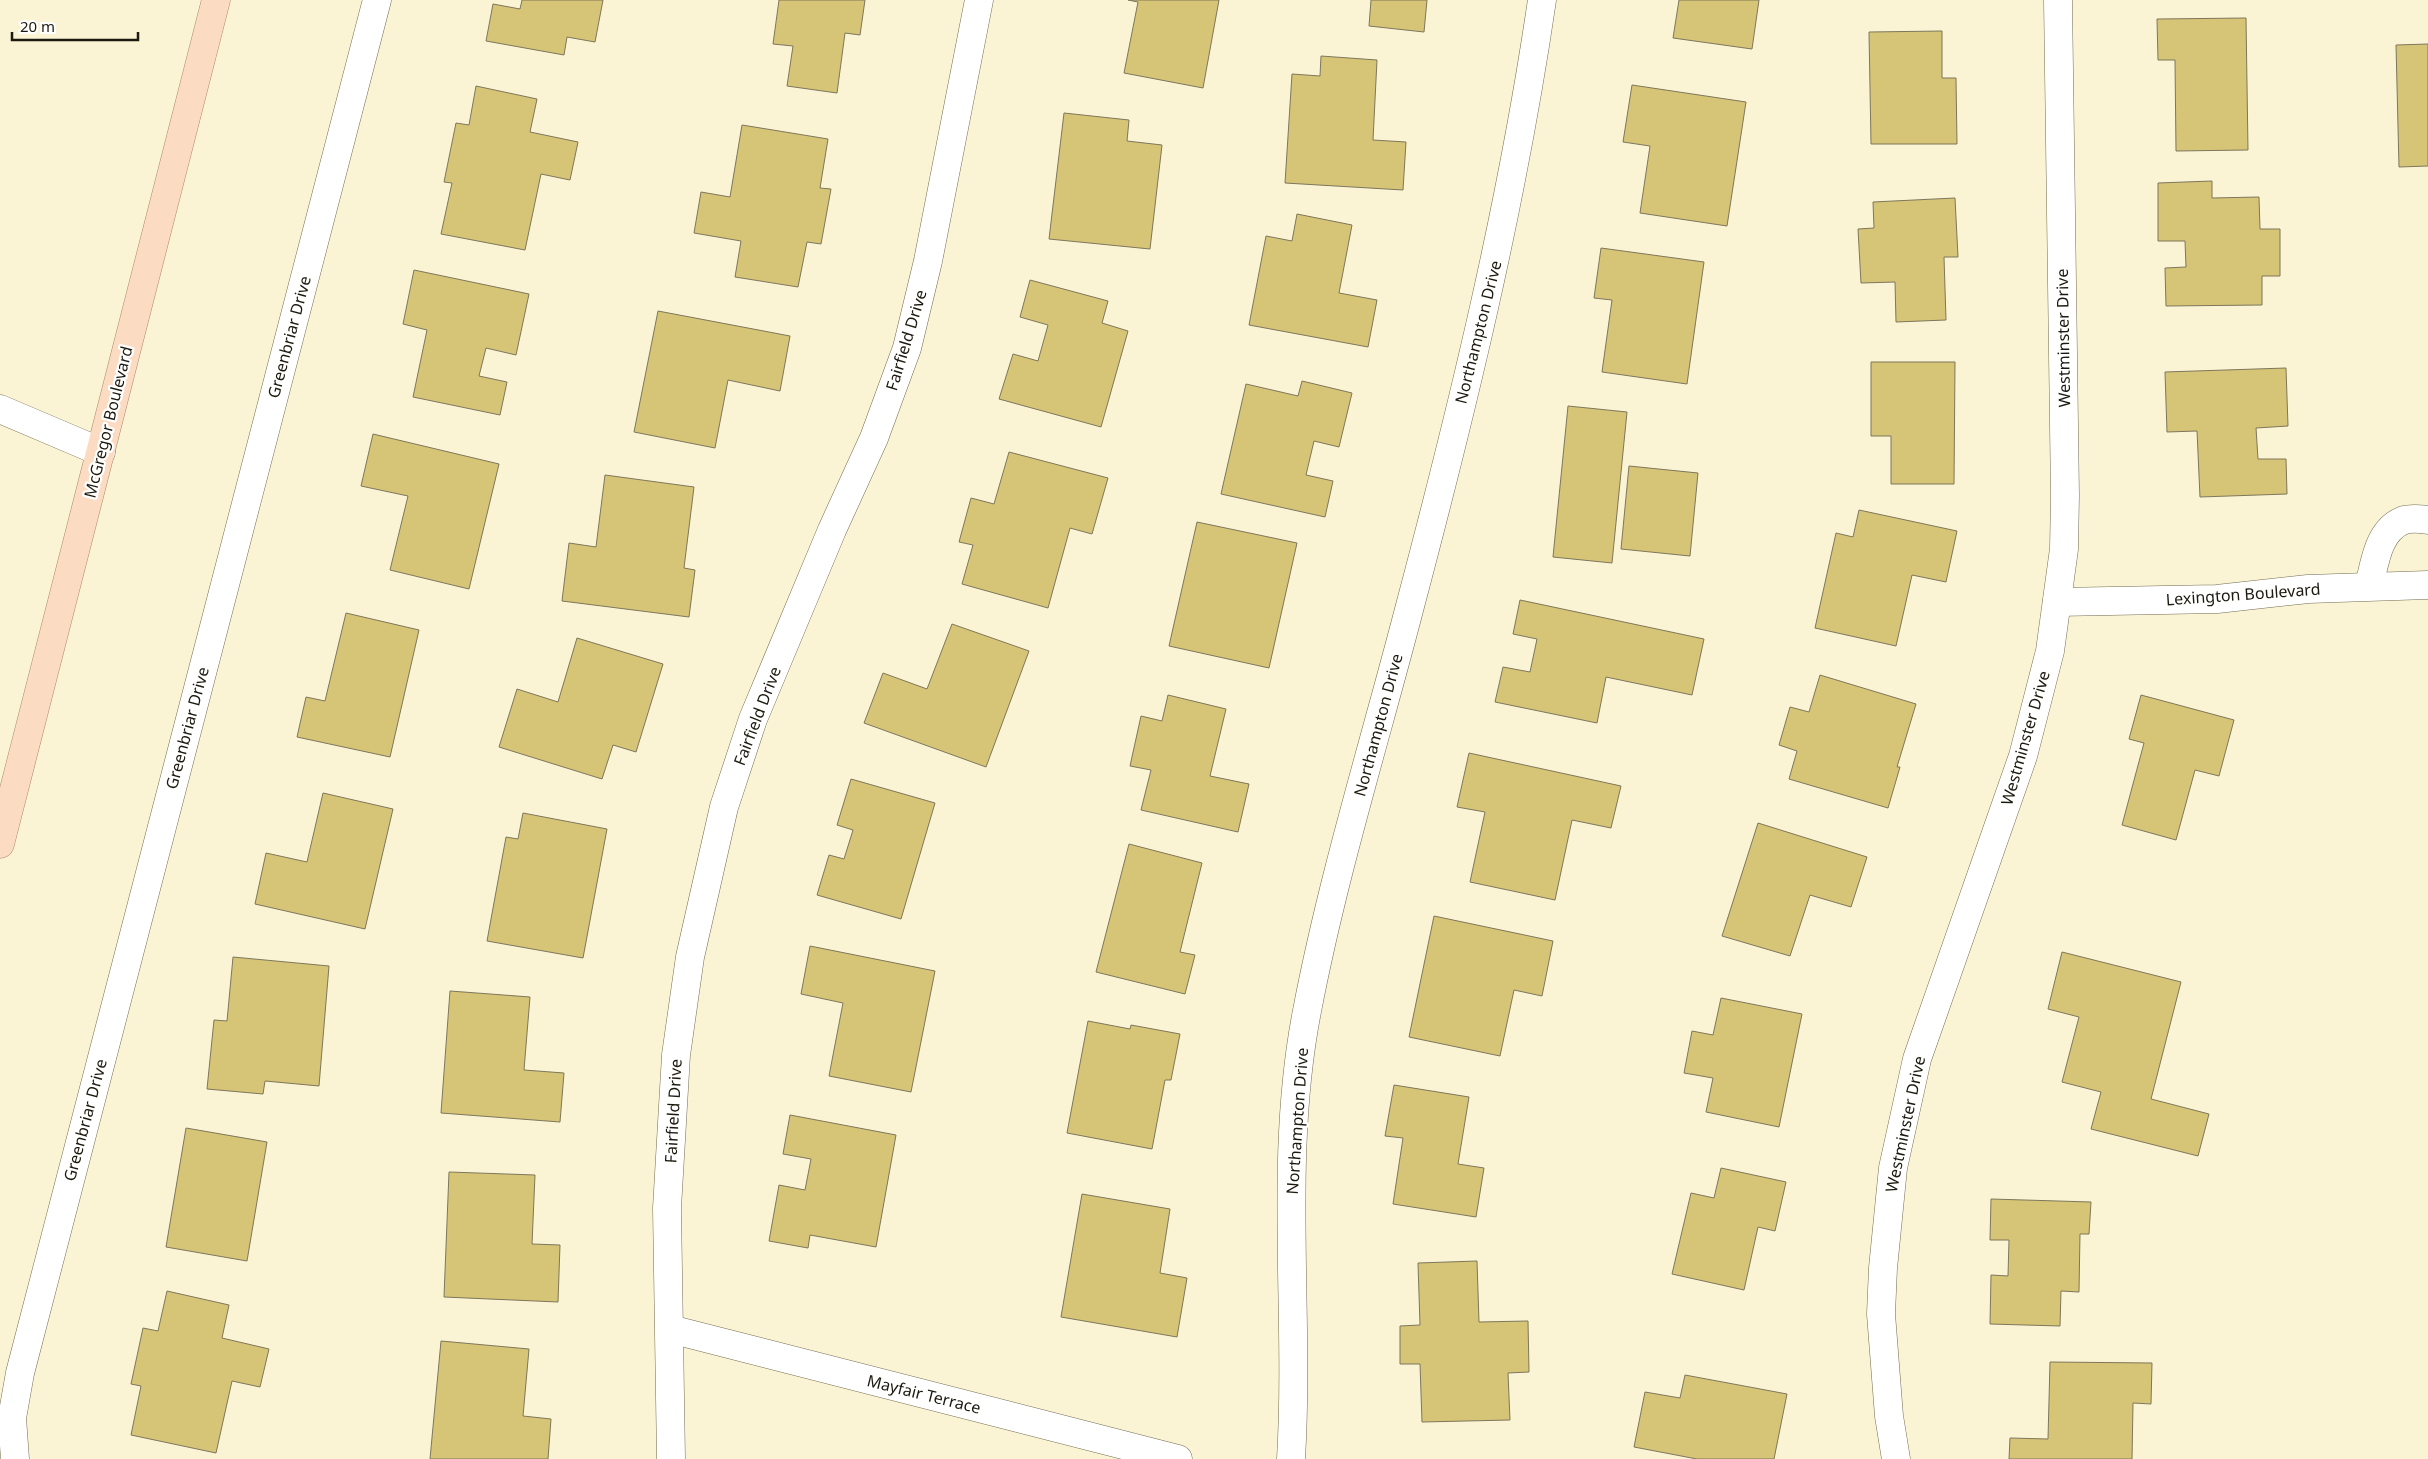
<svg xmlns="http://www.w3.org/2000/svg" width="2428" height="1459" viewBox="0 0 2428 1459" font-family="'Noto Sans',sans-serif">
<rect width="100%" height="100%" fill="#faf3d4"/>
<g fill="#d6c477" stroke="#7e775b">
<polygon points="522,0 603,0 595,42 567,37 564,55 486,41 493,4 520,9"/>
<polygon points="779,0 865,0 860,35 845,33 837,93 787,86 793,46 773,44"/>
<polygon points="1128,0 1219,0 1203,88 1124,73 1138,2"/>
<polygon points="1371,0 1427,0 1424,32 1369,26"/>
<polygon points="1679,0 1759,0 1752,49 1673,38"/>
<polygon points="2246,18 2248,150 2176,151 2175,60 2158,60 2157,19"/>
<polygon points="1942,31 1942,78 1956,78 1957,144 1871,144 1869,32"/>
<polygon points="2428,44 2428,166 2399,167 2396,45"/>
<polygon points="1321,56 1377,60 1373,140 1406,142 1403,190 1285,183 1292,74 1320,76"/>
<polygon points="1632,85 1746,102 1727,226 1640,213 1650,146 1623,142"/>
<polygon points="476,86 537,99 530,132 578,142 570,180 541,174 525,250 441,234 452,183 444,182 456,123 469,125"/>
<polygon points="1064,113 1129,120 1127,141 1162,145 1150,249 1049,239"/>
<polygon points="742,125 828,139 820,188 831,189 821,244 807,242 798,287 735,277 741,241 694,233 701,192 730,197"/>
<polygon points="2212,181 2212,198 2259,197 2260,229 2280,229 2280,276 2262,276 2262,305 2166,306 2165,268 2186,267 2185,241 2158,241 2158,183"/>
<polygon points="1955,198 1958,257 1944,257 1946,320 1896,322 1895,282 1861,283 1858,229 1874,228 1873,202"/>
<polygon points="1297,214 1352,225 1339,293 1377,300 1368,347 1249,325 1266,236 1292,241"/>
<polygon points="1601,248 1704,262 1687,384 1602,372 1612,300 1594,298"/>
<polygon points="414,270 529,294 516,355 486,348 479,376 507,382 500,415 413,397 427,330 403,324"/>
<polygon points="1030,280 1108,301 1102,323 1128,331 1101,427 999,399 1013,354 1038,361 1048,325 1020,317"/>
<polygon points="658,311 790,336 780,391 728,380 715,448 634,432"/>
<polygon points="1871,362 1955,362 1954,484 1891,484 1891,436 1871,436"/>
<polygon points="2286,368 2288,426 2256,428 2258,459 2286,459 2287,494 2200,497 2197,431 2167,432 2165,372"/>
<polygon points="1302,381 1352,393 1339,447 1314,441 1306,475 1333,481 1325,517 1221,494 1246,384 1298,396"/>
<polygon points="1568,406 1627,412 1612,563 1553,557"/>
<polygon points="373,434 499,464 469,589 390,570 408,496 361,486"/>
<polygon points="1009,452 1108,478 1092,534 1070,528 1048,608 962,584 973,545 959,542 971,498 994,504"/>
<polygon points="1629,466 1698,473 1690,556 1621,549"/>
<polygon points="605,475 694,487 684,568 695,570 689,617 562,601 569,543 596,547"/>
<polygon points="1859,510 1957,531 1946,582 1912,575 1896,646 1815,628 1836,533 1853,537"/>
<polygon points="1197,522 1297,543 1269,668 1169,646"/>
<polygon points="1520,600 1704,639 1692,695 1606,677 1597,723 1495,702 1503,667 1530,672 1537,639 1513,634"/>
<polygon points="346,613 419,630 390,757 297,737 306,697 325,701"/>
<polygon points="952,624 1029,651 986,767 864,723 883,673 927,689"/>
<polygon points="577,638 663,664 636,752 613,745 602,779 499,747 517,689 558,702"/>
<polygon points="1820,675 1916,704 1897,767 1900,767 1888,808 1789,779 1797,751 1779,745 1790,707 1809,712"/>
<polygon points="1168,695 1226,709 1210,776 1249,784 1238,832 1141,810 1151,770 1130,766 1141,716 1162,721"/>
<polygon points="2141,695 2234,720 2219,776 2195,770 2176,840 2122,825 2144,743 2129,739"/>
<polygon points="1469,753 1621,786 1611,828 1572,820 1555,900 1470,882 1485,812 1457,807"/>
<polygon points="851,779 935,803 901,919 817,895 829,855 844,859 853,830 837,825"/>
<polygon points="323,793 393,809 365,929 255,904 266,853 307,862"/>
<polygon points="523,813 607,829 583,958 487,941 506,837 518,839"/>
<polygon points="1758,823 1867,857 1851,907 1810,895 1790,956 1722,936"/>
<polygon points="1129,844 1202,863 1180,952 1195,955 1185,994 1096,972"/>
<polygon points="1434,916 1553,941 1542,996 1514,990 1500,1056 1409,1037"/>
<polygon points="810,946 935,971 911,1092 829,1076 843,1003 801,994"/>
<polygon points="2062,952 2181,982 2151,1099 2209,1114 2198,1156 2091,1129 2101,1092 2062,1082 2079,1017 2048,1009"/>
<polygon points="233,957 329,966 319,1086 265,1081 263,1094 207,1089 214,1020 227,1021"/>
<polygon points="450,991 530,997 524,1070 564,1073 560,1122 441,1113"/>
<polygon points="1721,998 1802,1014 1779,1127 1706,1112 1713,1078 1684,1073 1692,1031 1713,1035"/>
<polygon points="1088,1021 1130,1029 1131,1025 1180,1034 1171,1080 1165,1080 1152,1149 1067,1133"/>
<polygon points="1394,1085 1469,1097 1458,1164 1484,1168 1476,1217 1393,1204 1403,1138 1385,1136"/>
<polygon points="790,1115 896,1135 876,1247 810,1235 808,1248 769,1241 779,1185 805,1190 811,1159 783,1154"/>
<polygon points="186,1128 267,1142 247,1261 166,1247"/>
<polygon points="1721,1168 1786,1182 1775,1231 1758,1227 1744,1290 1672,1274 1691,1193 1714,1198"/>
<polygon points="449,1172 535,1175 532,1244 560,1245 558,1302 444,1297"/>
<polygon points="1082,1194 1170,1209 1160,1273 1187,1278 1177,1337 1061,1317"/>
<polygon points="1991,1199 2091,1202 2089,1234 2080,1234 2079,1292 2061,1291 2060,1326 1990,1324 1991,1275 2008,1276 2009,1240 1990,1240"/>
<polygon points="1477,1261 1479,1322 1528,1321 1529,1372 1508,1373 1510,1420 1422,1422 1420,1364 1400,1364 1400,1326 1420,1325 1418,1263"/>
<polygon points="167,1291 229,1305 222,1338 269,1349 260,1387 232,1381 216,1453 131,1435 141,1386 131,1384 143,1328 158,1331"/>
<polygon points="441,1341 529,1349 523,1416 551,1419 548,1459 430,1459"/>
<polygon points="2050,1362 2152,1363 2151,1404 2133,1403 2132,1459 2009,1459 2010,1438 2048,1439"/>
<polygon points="1685,1375 1787,1394 1774,1459 1697,1459 1634,1447 1645,1392 1680,1398"/>
</g>
<g fill="none" stroke-linecap="round" stroke-linejoin="round">
<g stroke="#736d51" stroke-width="29">
<g id="minor">
<polyline points="0,409 101,452"/>
<path d="M 2369,586 C 2375,562 2378,530 2404,520 C 2411,518 2421,519 2428,520"/>
<polyline points="2057,602 2217,599 2308,589 2428,585"/>
<polyline points="670,1329 1178,1459"/>
<polyline points="15,1459 12,1418 20,1373 377,0"/>
<polyline points="671,1459 667,1208 676,1055 690,957 724,807 753,719 832,530 874,438 907,348 928,261 979,0"/>
<path d="M 1291,1459 C 1300,1310 1278,1159 1307,1011 C 1333,875 1375,741 1410,606 C 1463,406 1512,205 1542,0"/>
<polyline points="1896,1459 1889,1416 1881,1314 1883,1268 1893,1168 1917,1059 2023,756 2050,651 2064,549 2065,496 2058,0"/>
</g>
</g>
<g stroke="#ab8868" stroke-width="29">
<polyline id="major" points="0,844 216,0"/>
</g>
<use href="#minor" stroke="#fff" stroke-width="28"/>
<use href="#major" stroke="#fbdbc2" stroke-width="28"/>
</g>
<g text-anchor="middle" stroke-width="4.5" stroke-linejoin="round" paint-order="stroke">
<g font-size="16" fill="#1c190e" stroke="#fff">
<text transform="translate(1478 332) rotate(-76)" y="6">Northampton Drive</text>
<text transform="translate(289 337) rotate(-75)" y="6">Greenbriar Drive</text>
<text transform="translate(2063 338) rotate(-91)" y="6">Westminster Drive</text>
<text transform="translate(906 340) rotate(-73)" y="6">Fairfield Drive</text>
<text transform="translate(108 422) rotate(-76)" y="6">McGregor Boulevard</text>
<text transform="translate(2243 594) rotate(-4)" y="6">Lexington Boulevard</text>
<text transform="translate(757 716) rotate(-69)" y="6">Fairfield Drive</text>
<text transform="translate(1378 725) rotate(-75)" y="6">Northampton Drive</text>
<text transform="translate(187 728) rotate(-75)" y="6">Greenbriar Drive</text>
<text transform="translate(2025 738) rotate(-74)" y="6">Westminster Drive</text>
<text transform="translate(673 1111) rotate(-87)" y="6">Fairfield Drive</text>
<text transform="translate(85 1120) rotate(-75)" y="6">Greenbriar Drive</text>
<text transform="translate(1297 1121) rotate(-86)" y="6">Northampton Drive</text>
<text transform="translate(1905 1124) rotate(-78)" y="6">Westminster Drive</text>
<text transform="translate(924 1394) rotate(14)" y="6">Mayfair Terrace</text>
</g>
</g>
<path d="M12 32v8h126v-8" fill="none" stroke="#1c190e" stroke-width="2.5"/>
<text x="20" y="32" font-size="15" fill="#1c190e" stroke="#ffffff" stroke-width="4" paint-order="stroke">20 m</text>
</svg>
